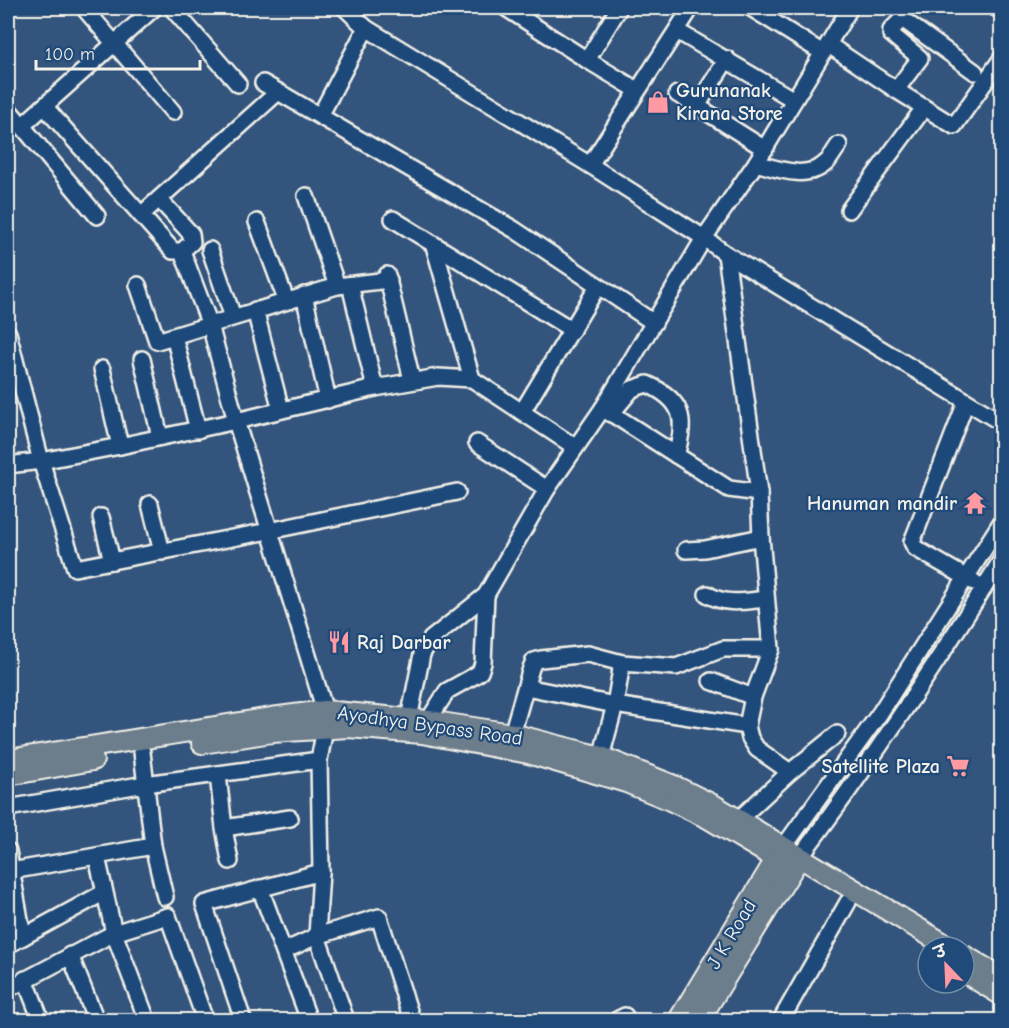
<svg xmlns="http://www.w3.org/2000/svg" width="1009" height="1028" viewBox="0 0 1009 1028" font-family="'Comic Neue','Playpen Sans Deva',sans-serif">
<rect width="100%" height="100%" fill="#33547d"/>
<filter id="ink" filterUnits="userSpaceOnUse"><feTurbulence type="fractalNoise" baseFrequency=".0167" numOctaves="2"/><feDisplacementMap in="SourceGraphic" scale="12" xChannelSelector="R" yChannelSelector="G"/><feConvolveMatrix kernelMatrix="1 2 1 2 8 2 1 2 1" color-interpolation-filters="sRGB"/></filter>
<g filter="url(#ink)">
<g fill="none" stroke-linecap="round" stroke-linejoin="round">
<g stroke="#f4f1e8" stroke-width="20">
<g id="minor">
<polyline points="84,8 173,112"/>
<polyline points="172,8 238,84"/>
<polyline points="345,8 366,28 590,165 704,238 726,254 1002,423"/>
<polyline points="506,8 587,60 637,90"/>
<polyline points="751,8 823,53"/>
<polyline points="996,8 1002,11"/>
<polyline points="677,31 794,100"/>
<polyline points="829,45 896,90 954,126 1002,58"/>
<polyline points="727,59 697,106 765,149"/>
<polyline points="587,60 619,8"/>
<polyline points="263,83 515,230 654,323"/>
<polyline points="896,90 920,58 891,34 891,30 901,20 905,21 975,72"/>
<polyline points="677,94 697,106"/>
<polyline points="44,106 173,251 182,251 192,242 191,234 159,199"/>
<polyline points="8,109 97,216"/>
<polyline points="320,116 366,28"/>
<polyline points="22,126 154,8"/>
<path d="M 756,163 C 780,170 809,181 828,161 C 832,156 835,150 839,145"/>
<polyline points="590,165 691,8"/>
<polyline points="306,196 337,286"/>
<polyline points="849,210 924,108"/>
<polyline points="141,215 278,92"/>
<polyline points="393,219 572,330"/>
<polyline points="257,222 286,300"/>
<polyline points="434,246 472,379"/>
<polyline points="210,250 233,317"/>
<polyline points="182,251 210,325 236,421 325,711 325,729 319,760 321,872 317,936 346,1020"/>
<polyline points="726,254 759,493 761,537 771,649 753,697 747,726 750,738 757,749 790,772"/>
<polyline points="387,275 412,380"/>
<polyline points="138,285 157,341 337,286 389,280"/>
<polyline points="352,293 375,388"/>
<polyline points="304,295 328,400"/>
<polyline points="255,310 281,410"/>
<polyline points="8,333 41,461 75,568 269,531 457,492"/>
<polyline points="174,336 198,430"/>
<polyline points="142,359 160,437"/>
<polyline points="102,369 120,446"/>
<polyline points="966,402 912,542 915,548 974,582"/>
<polyline points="603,408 729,489 759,493"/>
<polyline points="522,412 598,286"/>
<path d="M 611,414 L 632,389 L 647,384 C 683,400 687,419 676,455"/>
<polyline points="477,443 547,489"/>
<polyline points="8,465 41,461 120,446 236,421 375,388 438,377 472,379 575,447"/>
<polyline points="150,504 162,552"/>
<polyline points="101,517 112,561"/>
<polyline points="686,550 705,549 761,537"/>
<path d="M 707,594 C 726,606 745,601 766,599"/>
<polyline points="711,681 753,697"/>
<polyline points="526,687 615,705 747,726"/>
<polyline points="409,719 422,654 431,639 486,595 547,489 603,408 704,238 756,163 850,8"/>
<polyline points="428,721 447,691 474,676 480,672 483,663 486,595"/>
<polyline points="512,734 531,668 534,661 541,659 588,654 622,663 676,667 723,649 771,649"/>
<polyline points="142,752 153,846 165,897"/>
<polyline points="601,757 615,705 622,663"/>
<polyline points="218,775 224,828 230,861"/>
<polyline points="8,808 145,784 319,760"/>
<polyline points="738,820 790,772 837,734"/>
<polyline points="224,828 290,818"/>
<polyline points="783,848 880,713 1002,521"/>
<polyline points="8,851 23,937"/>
<polyline points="97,857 114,933 147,1020"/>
<path d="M 799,858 C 872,762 938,661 1002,559"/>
<polyline points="11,871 153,846"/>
<polyline points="260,888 309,1020"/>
<polyline points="8,945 103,893"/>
<polyline points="284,951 317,936 379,917 412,1020"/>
<polyline points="70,955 96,1020"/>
<polyline points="25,979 41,1020"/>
<polyline points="8,989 114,933 168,916 205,1020"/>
<polyline points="243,1020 204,904 321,872"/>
<polyline points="617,1020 625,1016"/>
<polyline points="781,1020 848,902"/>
</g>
</g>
<g stroke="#f4f1e8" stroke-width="24">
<g id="major">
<polyline points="202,743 272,732 348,727 422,733 528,753 626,782 668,799 708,818 782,862"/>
<polyline points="8,760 271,718 325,711 428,721 512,734 601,757 674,786 715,806 949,947"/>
<polyline points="8,775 93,760"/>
<polyline points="964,956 1002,978"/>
<polyline points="964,972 1002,995"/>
<polyline points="679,1020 783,848"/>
<polyline points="699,1020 799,858"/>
</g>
</g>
<use href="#minor" stroke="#1f4a7a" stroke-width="15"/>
<use href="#major" stroke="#6c7d8c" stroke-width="20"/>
</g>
</g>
<defs>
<g id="shop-bare" transform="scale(1.8)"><path d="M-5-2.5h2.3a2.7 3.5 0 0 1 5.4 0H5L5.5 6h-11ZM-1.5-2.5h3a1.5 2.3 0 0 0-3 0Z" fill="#ff9aa2" stroke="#1f4a7a" stroke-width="2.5" paint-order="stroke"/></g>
<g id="temple-bare" transform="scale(1.8)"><path d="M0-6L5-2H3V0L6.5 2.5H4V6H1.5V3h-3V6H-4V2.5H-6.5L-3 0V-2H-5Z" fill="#ff9aa2" stroke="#1f4a7a" stroke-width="2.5" paint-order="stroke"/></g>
<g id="restaurant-bare" transform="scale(1.8)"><path d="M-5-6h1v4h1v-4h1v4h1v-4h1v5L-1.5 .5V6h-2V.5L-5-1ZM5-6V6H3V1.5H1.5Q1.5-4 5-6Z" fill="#ff9aa2" stroke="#1f4a7a" stroke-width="2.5" paint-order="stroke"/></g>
<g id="supermarket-bare" transform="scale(1.8)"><path d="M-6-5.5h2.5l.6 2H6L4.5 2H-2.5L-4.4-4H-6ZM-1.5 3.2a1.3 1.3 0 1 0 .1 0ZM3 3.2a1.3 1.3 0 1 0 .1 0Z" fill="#ff9aa2" stroke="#1f4a7a" stroke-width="2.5" paint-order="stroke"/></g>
</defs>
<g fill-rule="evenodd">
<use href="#shop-bare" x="658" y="102"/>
<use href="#temple-bare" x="975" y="503"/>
<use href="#restaurant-bare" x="339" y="642"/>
<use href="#supermarket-bare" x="958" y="766"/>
</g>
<g text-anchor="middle" stroke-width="4.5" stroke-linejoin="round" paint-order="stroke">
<g font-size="20" font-weight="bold" fill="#f4f1e8" stroke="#1f4a7a" text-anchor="start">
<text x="676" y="97">Gurunanak<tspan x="676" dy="23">Kirana Store</tspan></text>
<text x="957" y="510" text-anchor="end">Hanuman mandir</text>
<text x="357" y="649">Raj Darbar</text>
<text x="940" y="773" text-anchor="end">Satellite Plaza</text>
</g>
<g font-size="20" fill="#f4f1e8" stroke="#1f4a7a">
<text transform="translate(430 725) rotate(8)" y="7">Ayodhya Bypass Road</text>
<text transform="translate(731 934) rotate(-59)" y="7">J K Road</text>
</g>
</g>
<rect width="1009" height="1028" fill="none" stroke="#1f4a7a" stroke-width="30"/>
<rect x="15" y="15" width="979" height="998" fill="none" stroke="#f4f1e8" stroke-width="2" filter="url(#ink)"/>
<g transform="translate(946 965) rotate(337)"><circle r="28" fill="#1f4a7a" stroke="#748da6" stroke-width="1.5"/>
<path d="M0-4.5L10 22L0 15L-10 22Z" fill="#ff9aa2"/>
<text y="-9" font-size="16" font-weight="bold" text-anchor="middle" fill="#f4f1e8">उ</text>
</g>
<path d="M36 60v9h164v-9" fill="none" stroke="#f4f1e8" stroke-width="3"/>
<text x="45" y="60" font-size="18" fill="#f4f1e8" stroke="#1f4a7a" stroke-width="4.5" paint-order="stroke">100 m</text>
</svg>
